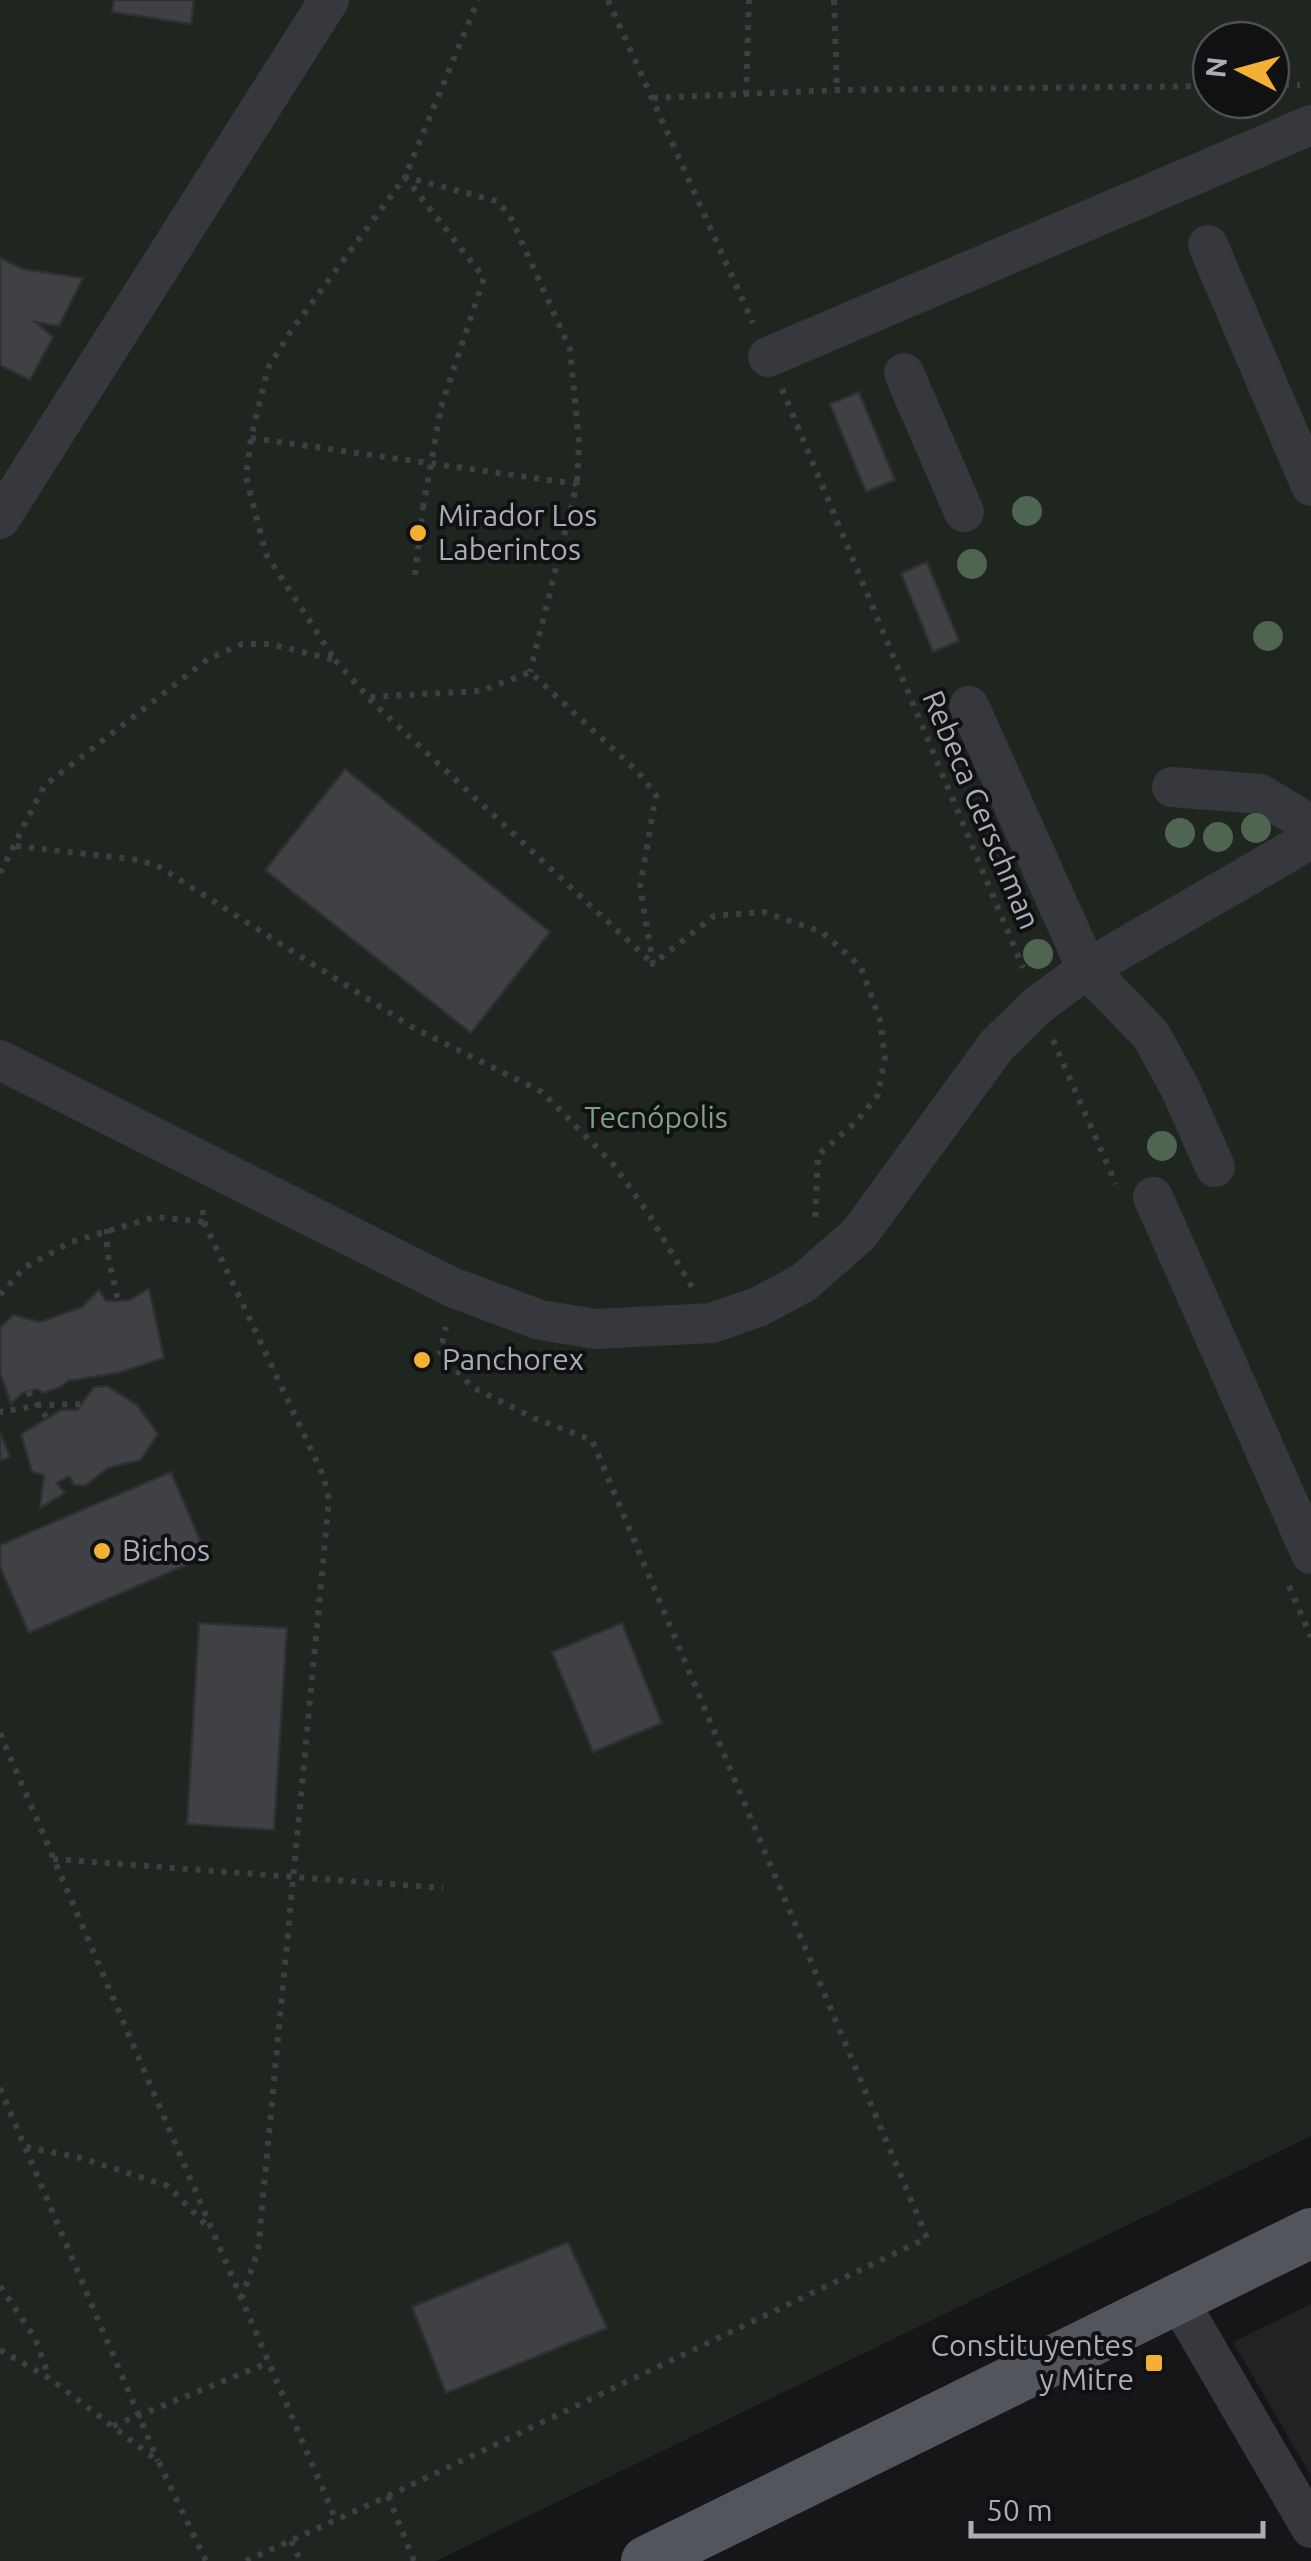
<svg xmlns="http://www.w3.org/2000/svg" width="1311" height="2561" viewBox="0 0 1311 2561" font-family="Ubuntu,sans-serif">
<rect width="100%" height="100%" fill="#161618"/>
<polygon fill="#222225" points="1311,2304 1311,2476 1233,2342"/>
<path fill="#1e261f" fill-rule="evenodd" d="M 0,0 L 1311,0 L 1311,2136 L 436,2561 L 0,2561 ZM 1211,40 L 1271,40 L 1271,100 L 1211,100 Z"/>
<g fill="#404145" stroke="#303034" stroke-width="2.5">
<polygon points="114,0 194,0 191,24 112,12"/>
<polygon points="0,258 23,269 83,278 59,326 35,322 53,337 30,380 0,365"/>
<polygon points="859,392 895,480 866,492 830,404"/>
<polygon points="927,562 959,641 933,652 901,573"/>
<polygon points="345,769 550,932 471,1033 265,870"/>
<polygon points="149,1288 164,1358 118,1373 68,1381 61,1387 43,1393 37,1389 22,1393 11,1404 0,1373 0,1328 13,1315 40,1322 82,1307 99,1290 106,1301 118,1301 130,1300"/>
<polygon points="107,1386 137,1405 158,1434 141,1460 108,1468 85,1486 74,1485 69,1476 57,1483 65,1493 40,1508 44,1475 32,1472 21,1434 61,1410 77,1410 94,1387"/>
<polygon points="0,1432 10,1457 0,1461"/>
<polygon points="171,1472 207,1556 29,1633 0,1567 0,1545"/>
<polygon points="199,1623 287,1628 274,1830 187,1824"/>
<polygon points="622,1623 662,1723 593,1752 552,1652"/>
<polygon points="568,2242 607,2328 446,2393 412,2307"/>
</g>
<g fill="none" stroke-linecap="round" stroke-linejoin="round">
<g stroke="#3d3f44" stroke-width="6" stroke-dasharray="5 8" stroke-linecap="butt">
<polyline points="608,0 753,323"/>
<polyline points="834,0 837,90"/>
<polyline points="1271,85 1300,85"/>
<polyline points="746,95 749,0"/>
<polyline points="653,98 837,90 1211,86"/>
<polyline points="782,389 1023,968"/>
<polyline points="441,407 484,278 405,177 478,0"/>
<polyline points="251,438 577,484 530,672"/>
<polyline points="415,575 423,508"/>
<polyline points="335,660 368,697 481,691 530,672 637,771 656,795 640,887 653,964 714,916 764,912 822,932 861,967 880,1020 885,1057 878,1095 856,1122 818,1155 815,1221"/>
<polyline points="369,699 652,963"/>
<polyline points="16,846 139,860 158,866 412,1027 542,1092 613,1164 648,1213 692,1287"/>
<polyline points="0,873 44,786 208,659 242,644 270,644 335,660 266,554 246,477 251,438 268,368 291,331 405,177 497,201 510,216 570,349 579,442 577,484"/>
<polyline points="1053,1040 1116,1184"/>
<polyline points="204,1222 323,1475 329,1499 258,2250 242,2297"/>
<polyline points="107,1229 107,1251 118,1301"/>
<polyline points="0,1295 24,1268 71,1242 155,1217 204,1222 202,1205"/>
<polyline points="28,1392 47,1418"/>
<polyline points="0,1409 1,1412 40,1405 82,1404"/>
<polyline points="1289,1586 1311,1637"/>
<polyline points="0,1733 336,2520"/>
<polyline points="53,1859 443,1888"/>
<polyline points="0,2088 158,2461"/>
<polyline points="26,2147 81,2158 168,2186 209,2228"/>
<polyline points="0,2286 35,2338 49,2377"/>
<polyline points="0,2350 49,2378 158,2461 206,2561"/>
<polyline points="113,2426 270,2362"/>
<polyline points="388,2496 414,2561"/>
<polyline points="291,2541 301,2561"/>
<polyline points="246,2561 388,2496 927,2238 592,1440 534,1418 472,1387 440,1352 446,1327"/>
</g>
<g stroke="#37383d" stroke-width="40">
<polyline points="1208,245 1311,486"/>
<polyline points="768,357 1311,125"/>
<polyline points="904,373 964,512"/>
<polyline points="0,519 329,0"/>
<polyline points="969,706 1087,969 1151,1035 1180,1088 1215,1167"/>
<polyline points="1172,787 1260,794 1311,825"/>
<polyline points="0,1060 454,1288 540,1320 596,1329 712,1323 758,1307 803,1283 859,1234 997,1045 1038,1005 1087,969 1311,839"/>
<polyline points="1153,1197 1311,1554"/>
<polyline points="1177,2298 1311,2528"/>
</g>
<polyline stroke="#53555c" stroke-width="50" points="646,2561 1311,2233"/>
<polyline stroke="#3d3f44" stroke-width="6" stroke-dasharray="5 8" stroke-linecap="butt" points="423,508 441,407"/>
</g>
<g fill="#506452">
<circle cx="1027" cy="511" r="15"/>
<circle cx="972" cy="564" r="15"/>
<circle cx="1268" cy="636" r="15"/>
<circle cx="1256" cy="828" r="15"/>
<circle cx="1180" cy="833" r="15"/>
<circle cx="1218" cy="837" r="15"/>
<circle cx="1038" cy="954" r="15"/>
<circle cx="1162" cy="1146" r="15"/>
</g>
<g fill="#f2b134" stroke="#111113" stroke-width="4">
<circle cx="418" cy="533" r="10"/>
<circle cx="422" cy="1360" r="10"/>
<circle cx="102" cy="1551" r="10"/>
<rect x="1144" y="2353" width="20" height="20" rx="5"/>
</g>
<g text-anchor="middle" stroke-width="8" stroke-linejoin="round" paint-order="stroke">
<g font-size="30" fill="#a8adb8" stroke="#111113" text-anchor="start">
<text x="438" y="526">Mirador Los<tspan x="438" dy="34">Laberintos</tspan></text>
<text x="442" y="1370">Panchorex</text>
<text x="122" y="1561">Bichos</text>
<text x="1134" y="2356" text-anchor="end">Constituyentes<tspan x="1134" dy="34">y Mitre</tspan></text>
</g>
<g font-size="30" fill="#a8adb8" stroke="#111113">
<text transform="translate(981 810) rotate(67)" y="10">Rebeca Gerschman</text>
</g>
<g font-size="30" fill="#7fa381" stroke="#111113">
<text x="656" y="1128">Tecnópolis</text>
</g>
</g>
<g transform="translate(1241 70) rotate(276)"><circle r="48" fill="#111113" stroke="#4d4f55" stroke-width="2.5"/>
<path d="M0-8L18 38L0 25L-18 38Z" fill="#f2b134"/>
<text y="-15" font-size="28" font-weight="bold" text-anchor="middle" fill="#a8adb8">N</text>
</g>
<path d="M971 2521v15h292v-15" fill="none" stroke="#a8adb8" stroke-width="5"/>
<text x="986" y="2521" font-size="30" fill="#a8adb8" stroke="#111113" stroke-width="8" paint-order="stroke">50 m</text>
</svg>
